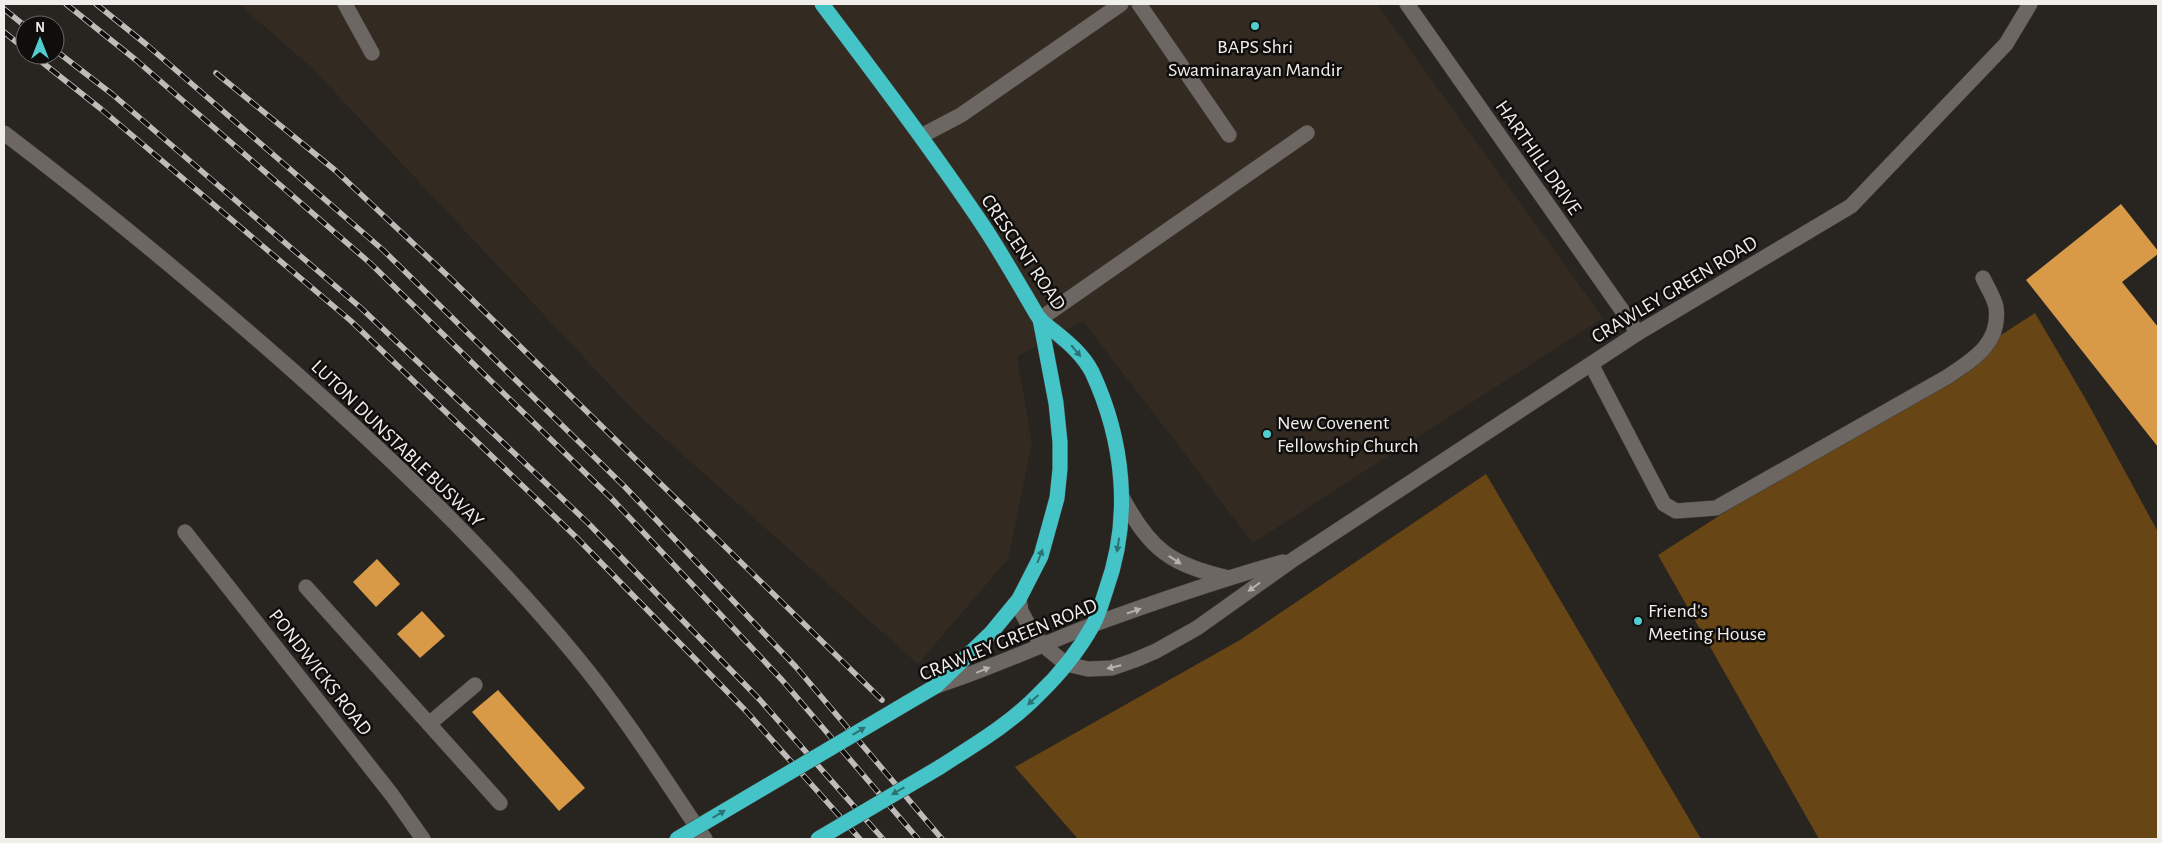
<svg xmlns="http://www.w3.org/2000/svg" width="2162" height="843" viewBox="0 0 2162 843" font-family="'Alegreya Sans',sans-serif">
<rect width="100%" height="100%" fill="#282420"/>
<polygon fill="#332b21" points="239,4 1377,4 1603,318 1253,543 1083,321 1017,357 1032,443 1008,559 918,664 638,415 313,69"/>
<g fill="#684514">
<polygon points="2035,313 2085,398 2158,532 2158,839 1819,839 1658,555"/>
<polygon points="1486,474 1701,839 1078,839 1015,767 1240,640"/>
</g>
<g fill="#d89a46">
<polygon points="2121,204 2158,251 2158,254 2122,282 2158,327 2158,447 2026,280"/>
<polygon points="377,559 400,584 376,607 353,582"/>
<polygon points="422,611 445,636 420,658 397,634"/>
<polygon points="498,690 585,788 559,811 472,712"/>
</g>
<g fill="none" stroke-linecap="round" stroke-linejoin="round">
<g stroke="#423e3b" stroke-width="16">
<g id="minor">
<polyline points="345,4 372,53"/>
<polyline points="1139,4 1229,135"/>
<polyline points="1407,4 1638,333"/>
<path d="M 4,133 C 103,208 198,287 291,369 C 391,458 489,551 575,655 C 623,713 663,777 705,839"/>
<polyline points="921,136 961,115 1121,4"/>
<polyline points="1040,319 1307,133"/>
<path d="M 1591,364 L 1664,504 L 1676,511 L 1716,508 L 1947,377 C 1974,359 2001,343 1996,307 C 1994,297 1987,287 1983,278"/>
<path d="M 1122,497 C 1150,550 1171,565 1229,578"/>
<polyline points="185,532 392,795 423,839"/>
<polyline points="306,587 500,803"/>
<polyline points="1019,599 1021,611 1030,628 1043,645 1066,664 1088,669 1112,668 1135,660 1156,651 1197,628 1294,559 1638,333 1851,206 2006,44 2030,4"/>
<path d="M 936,686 C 990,669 1040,645 1092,625 C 1155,602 1219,580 1283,562"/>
<polyline points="429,724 475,685"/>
</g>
</g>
<g stroke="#423e3b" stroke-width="16">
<g id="highway">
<path d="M 822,4 C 877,77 933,151 984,227 C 1003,256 1020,286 1037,315 C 1041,322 1048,326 1054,331 C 1069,343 1083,355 1092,372 C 1124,441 1132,518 1106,590 C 1102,602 1099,614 1093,625 C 1079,650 1059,675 1038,695 C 1010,724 974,745 940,767"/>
<polyline points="907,703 936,686 991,633 1019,599 1041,556 1057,498 1060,469 1060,442 1056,403 1040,319"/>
</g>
</g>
<use href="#minor" stroke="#6c6762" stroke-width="15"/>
<use href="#highway" stroke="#44c4c7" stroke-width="15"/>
<g stroke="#bebbb8" stroke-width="5.5">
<g id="rail">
<polyline points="66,4 136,60 370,263 612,499 782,680 918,839"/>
<polyline points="96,4 147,45 383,250 625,487 796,667 942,839"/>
<polyline points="4,9 25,26"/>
<polyline points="4,32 25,49"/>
<polyline points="55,50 112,94 361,308 588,523 760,700 883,839"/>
<polyline points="33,55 101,109 351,321 576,537 746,711 860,839"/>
<polyline points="216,73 336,171 449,277 882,700"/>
</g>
</g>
<use href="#rail" stroke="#0f0e0c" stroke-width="4" stroke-dasharray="11" stroke-linecap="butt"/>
<g stroke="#423e3b" stroke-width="16" stroke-linecap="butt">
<g id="highway-bridge">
<polyline points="677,839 907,703"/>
<polyline points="818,839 940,767"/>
</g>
</g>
<use href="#highway-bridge" stroke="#44c4c7" stroke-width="15"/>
</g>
<defs><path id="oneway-solid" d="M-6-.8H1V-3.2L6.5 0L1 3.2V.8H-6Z" transform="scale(1.25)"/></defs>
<g fill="#2c7273">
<use href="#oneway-solid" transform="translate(1076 351) rotate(50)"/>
<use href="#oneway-solid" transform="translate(1118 545) rotate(99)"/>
<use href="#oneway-solid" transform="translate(1040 556) rotate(-69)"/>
<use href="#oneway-solid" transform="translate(1033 700) rotate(138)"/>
<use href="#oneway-solid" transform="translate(859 731) rotate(-31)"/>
<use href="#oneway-solid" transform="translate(898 791) rotate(149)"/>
<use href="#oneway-solid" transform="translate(719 814) rotate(-31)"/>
</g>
<g fill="#b5b1ad">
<use href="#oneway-solid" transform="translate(1175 560) rotate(33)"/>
<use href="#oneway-solid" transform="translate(1254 587) rotate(144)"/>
<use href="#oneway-solid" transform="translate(1134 611) rotate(-19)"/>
<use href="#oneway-solid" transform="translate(1114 667) rotate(167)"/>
<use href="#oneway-solid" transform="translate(983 670) rotate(-22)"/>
</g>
<g fill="#52cdcf" stroke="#0f0e0c" stroke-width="2">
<circle cx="1255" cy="26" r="5"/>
<circle cx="1267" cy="434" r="5"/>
<circle cx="1638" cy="621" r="5"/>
</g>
<g text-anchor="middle" stroke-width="5" stroke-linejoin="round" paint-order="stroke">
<g font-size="20" fill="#f0eeeb" stroke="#0f0e0c" text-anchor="start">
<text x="1255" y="53" text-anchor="middle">BAPS Shri<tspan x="1255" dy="23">Swaminarayan Mandir</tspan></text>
<text x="1277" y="429">New Covenent<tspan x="1277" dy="23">Fellowship Church</tspan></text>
<text x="1648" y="617">Friend's<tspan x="1648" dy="23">Meeting House</tspan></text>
</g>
<g font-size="20" fill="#f0eeeb" stroke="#0f0e0c">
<text transform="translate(1539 157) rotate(55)" y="7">HARTHILL DRIVE</text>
<text transform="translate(1024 252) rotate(56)" y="7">CRESCENT ROAD</text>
<text transform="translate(1674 289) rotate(-31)" y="7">CRAWLEY GREEN ROAD</text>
<text transform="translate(398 443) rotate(44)" y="7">LUTON DUNSTABLE BUSWAY</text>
<text transform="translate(1008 639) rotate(-22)" y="7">CRAWLEY GREEN ROAD</text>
<text transform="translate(321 672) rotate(52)" y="7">PONDWICKS ROAD</text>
</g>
</g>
<rect width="2162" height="843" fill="none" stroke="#f0eeeb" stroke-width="10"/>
<g transform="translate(40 40)"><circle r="24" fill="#0f0e0c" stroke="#696865"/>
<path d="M0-4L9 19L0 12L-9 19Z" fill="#52cdcf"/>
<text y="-8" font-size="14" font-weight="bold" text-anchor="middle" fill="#f0eeeb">N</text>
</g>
</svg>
